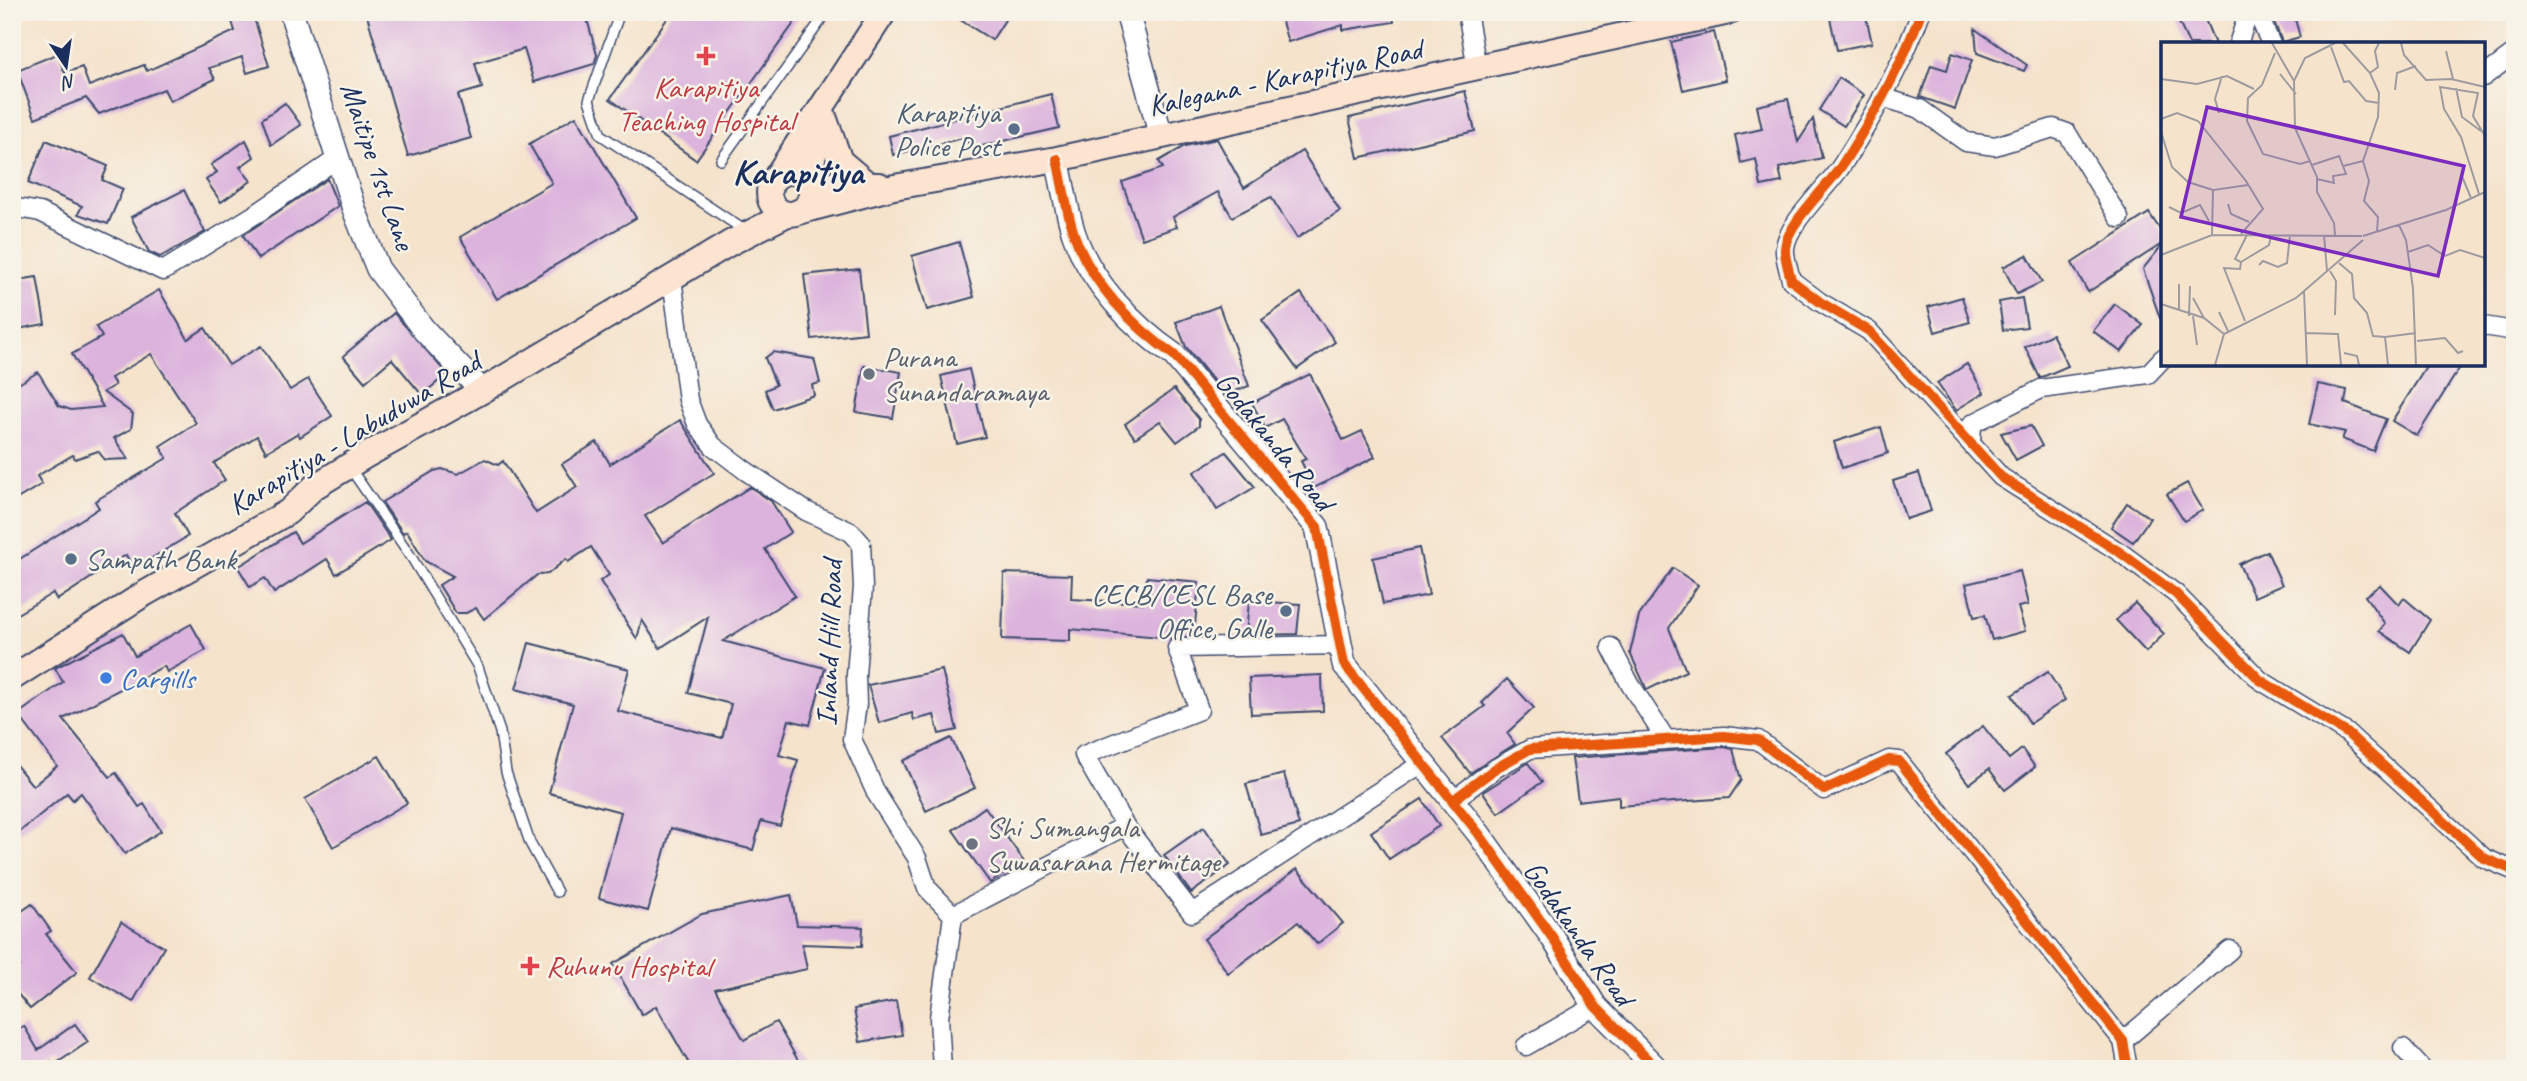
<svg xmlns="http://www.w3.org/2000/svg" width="2527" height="1081" viewBox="0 0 2527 1081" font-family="Caveat,sans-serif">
<rect width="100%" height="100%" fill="#f7f3e8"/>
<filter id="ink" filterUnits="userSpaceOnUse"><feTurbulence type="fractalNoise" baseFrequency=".0143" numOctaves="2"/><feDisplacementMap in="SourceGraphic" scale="14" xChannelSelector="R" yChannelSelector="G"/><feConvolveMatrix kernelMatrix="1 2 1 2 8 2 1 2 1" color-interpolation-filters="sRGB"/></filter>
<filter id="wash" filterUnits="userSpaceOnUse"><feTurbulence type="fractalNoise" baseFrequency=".00686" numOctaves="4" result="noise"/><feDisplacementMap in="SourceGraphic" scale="28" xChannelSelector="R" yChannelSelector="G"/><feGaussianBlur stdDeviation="1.57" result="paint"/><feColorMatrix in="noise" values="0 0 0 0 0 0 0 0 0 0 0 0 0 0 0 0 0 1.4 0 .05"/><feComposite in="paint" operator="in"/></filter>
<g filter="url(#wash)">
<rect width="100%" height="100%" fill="#f5e3cc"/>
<g id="blocks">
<g fill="#dcb3dd">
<polygon points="252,12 269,66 247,73 242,57 209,68 215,79 170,101 164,89 99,114 86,98 35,118 17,70 57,54 65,73 82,67 89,86 144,65 147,71 235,31 231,18"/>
<polygon points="366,12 585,12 597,55 594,64 534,82 524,49 475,63 482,88 458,95 471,138 408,156"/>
<polygon points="672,12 802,12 696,160 610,99"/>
<polygon points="948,12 1010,12 992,40"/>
<polygon points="1279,12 1393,12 1394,22 1343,30 1343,25 1288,42"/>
<polygon points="1865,12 1872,43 1837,50 1830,18"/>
<polygon points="2174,12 2202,12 2215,44 2189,44"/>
<polygon points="2293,12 2300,37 2282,42 2272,16"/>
<polygon points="1975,29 2027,65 2024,71 1977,53"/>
<polygon points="1714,32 1726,80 1683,90 1671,42"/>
<polygon points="1952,53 1972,60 1955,109 1920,97 1931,65 1947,70"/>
<polygon points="1839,78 1864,95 1844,126 1819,110"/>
<polygon points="1465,91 1475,131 1358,158 1349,118"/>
<polygon points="1051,94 1059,128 969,149 967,137 893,155 889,136"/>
<polygon points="1788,99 1798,142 1813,119 1822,158 1779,168 1782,182 1761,186 1756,159 1741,163 1735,135 1762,129 1757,106"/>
<polygon points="285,103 301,125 271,145 262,119"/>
<polygon points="576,116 636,218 497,299 460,237 552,183 529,144"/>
<polygon points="1217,139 1244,188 1302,151 1340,211 1297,238 1271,197 1232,217 1218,192 1173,217 1177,227 1142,239 1122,182 1163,168 1159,161 1185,146"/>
<polygon points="46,140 108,166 102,180 123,189 108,224 78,214 82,206 28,183"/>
<polygon points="246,140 254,157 240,167 251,181 221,202 206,180 217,172 211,165"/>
<polygon points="327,179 338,206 258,259 243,235"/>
<polygon points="184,190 205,232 160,257 149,252 131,217"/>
<polygon points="2149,213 2163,234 2163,243 2088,292 2072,263"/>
<polygon points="959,242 974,297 927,310 912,256"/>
<polygon points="2163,244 2163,318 2160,318 2143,269"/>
<polygon points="2027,255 2042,282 2017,294 2003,267"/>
<polygon points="859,269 866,333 812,339 804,275"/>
<polygon points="37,277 45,324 12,330 12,281"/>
<polygon points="159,290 188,339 205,328 229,365 261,346 290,390 308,379 332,416 300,437 298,433 266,452 257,436 214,463 225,480 175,513 188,536 134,569 126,555 57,600 53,593 12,617 12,564 99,508 95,501 167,458 160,446 196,423 151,354 111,378 115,385 103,392 133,414 131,429 114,438 128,459 105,460 98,451 75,459 73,455 37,476 42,484 12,502 12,388 38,372 59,406 71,410 103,407 72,354 102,337 96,327"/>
<polygon points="1301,293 1335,342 1297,369 1262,320"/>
<polygon points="1962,297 1970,322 1935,332 1928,307"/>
<polygon points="2022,298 2027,327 2003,330 1999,302"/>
<polygon points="2115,304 2143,325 2121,352 2093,331"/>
<polygon points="1219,306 1249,386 1225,395 1186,347 1176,322"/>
<polygon points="394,313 447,374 422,395 392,359 365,382 343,356"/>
<polygon points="2052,334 2068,366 2040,378 2025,347"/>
<polygon points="773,352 814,359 820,383 812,385 814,395 773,409 765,390 776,385 765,358"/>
<polygon points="1967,364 1984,393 1956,410 1937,383"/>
<polygon points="2428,364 2462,364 2417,436 2392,421"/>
<polygon points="864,366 901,372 893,418 856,412"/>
<polygon points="969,369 985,437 957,444 941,376"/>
<polygon points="1310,374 1343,440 1362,431 1375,457 1314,488 1301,461 1306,459 1282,419 1265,428 1252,403"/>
<polygon points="2318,384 2347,390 2345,403 2386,419 2373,451 2342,439 2345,432 2309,424"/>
<polygon points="1174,389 1199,419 1199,426 1177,442 1160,421 1135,438 1125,424"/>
<polygon points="680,420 714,473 645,516 663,543 750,487 771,501 791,532 765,549 795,596 723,641 825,668 810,725 789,720 779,755 798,760 780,826 761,821 753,850 671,828 648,911 599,898 621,812 549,793 573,704 516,689 529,643 629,669 618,711 722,738 731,704 688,693 708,617 660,648 642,620 637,639 600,581 609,575 591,547 568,562 566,559 548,574 537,575 484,619 476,608 466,613 456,613 439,585 453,576 425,561 407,531 403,533 382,502 434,471 442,469 458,474 485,459 498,465 503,461 536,513 577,487 562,464 597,442 610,464"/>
<polygon points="2031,426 2042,446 2016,460 2001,433"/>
<polygon points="1881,427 1888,453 1842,468 1834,442"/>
<polygon points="1226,452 1255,487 1217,510 1194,472"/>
<polygon points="1919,473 1931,511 1906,519 1893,481"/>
<polygon points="2187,483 2203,510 2184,521 2167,494"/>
<polygon points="365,502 391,540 336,574 327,559 274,593 265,578 250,587 238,567 293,532 300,543"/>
<polygon points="2127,503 2150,518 2133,542 2111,527"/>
<polygon points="1419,548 1429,595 1383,604 1373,558"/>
<polygon points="2267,551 2282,585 2254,597 2239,564"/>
<polygon points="1673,568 1698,585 1669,628 1686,671 1647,690 1630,653 1639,616"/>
<polygon points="2020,571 2028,605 2018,607 2025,631 1992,640 1985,615 1974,617 1966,584"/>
<polygon points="1004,573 1072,575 1071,599 1144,603 1147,577 1199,582 1194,636 1172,638 1070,629 1070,641 1002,639"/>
<polygon points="2380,585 2399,605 2404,598 2430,620 2410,652 2379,631 2385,624 2365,596"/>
<polygon points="1249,601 1300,604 1297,634 1246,635"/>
<polygon points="2135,603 2164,634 2146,652 2116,620"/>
<polygon points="191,624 206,650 167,672 164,666 63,719 110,777 116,773 139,807 144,804 161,831 125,854 81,793 73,800 67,793 12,838 12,760 33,786 57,766 18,714 63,682 55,668 123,633 135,656"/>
<polygon points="942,670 957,730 939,734 934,715 914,720 912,713 879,723 868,685"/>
<polygon points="2048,672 2065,700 2030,723 2012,695"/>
<polygon points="1322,675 1323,711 1251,714 1249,678"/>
<polygon points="1507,679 1534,708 1507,733 1515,744 1470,773 1442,738 1485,706 1482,703"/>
<polygon points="1983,726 2009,759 2022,749 2035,767 2005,790 1989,769 1969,784 1946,754"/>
<polygon points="951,738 975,788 926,811 903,761"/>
<polygon points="1724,747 1733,749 1741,780 1729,798 1619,806 1619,796 1578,801 1572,758"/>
<polygon points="379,756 407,803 333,847 305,799"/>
<polygon points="1528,763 1542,782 1498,813 1483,792"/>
<polygon points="1284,774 1299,825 1261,835 1246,784"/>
<polygon points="1422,799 1439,826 1389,859 1371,832"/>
<polygon points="985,807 1024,861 990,883 953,830"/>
<polygon points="1204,827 1230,865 1191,893 1164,855"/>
<polygon points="1297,869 1343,923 1317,944 1298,922 1228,973 1204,939"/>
<polygon points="791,895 797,925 863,927 862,946 802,944 807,969 715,989 744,1040 776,1022 803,1069 692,1069 656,1006 642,1015 613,964 702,914"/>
<polygon points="32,904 51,931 46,934 77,972 30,1009 12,987 12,972 20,966 12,954 12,918"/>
<polygon points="121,922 164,947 133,1002 90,977"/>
<polygon points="896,1001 902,1035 860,1042 854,1009"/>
<polygon points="75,1024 88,1042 54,1065 51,1061 36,1069 12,1069 12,1033 24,1026 38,1050"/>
</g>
</g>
</g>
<g filter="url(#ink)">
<use href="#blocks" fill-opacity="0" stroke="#3c4a6e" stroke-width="2"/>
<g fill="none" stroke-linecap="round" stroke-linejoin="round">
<g stroke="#3c4a6e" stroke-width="12">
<g id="service">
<polyline points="620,12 589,100 601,135 741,228"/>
<polyline points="721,160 827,12"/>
<polyline points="350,468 410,555 478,667 500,732 506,772 530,843 557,892"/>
</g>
</g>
<g stroke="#3c4a6e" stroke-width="21">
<g id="minor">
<polyline points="1467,12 1477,68"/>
<path d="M 1921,12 C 1902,66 1873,117 1842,165 C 1829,186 1787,223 1785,248 C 1784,257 1789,270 1791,280 L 1820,302 L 1869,331 L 2001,477 L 2121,553 L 2176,594 L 2260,680 L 2347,733 L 2484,858 L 2515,871"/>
<polyline points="2257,12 2271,44"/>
<polyline points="2238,44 2249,12"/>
<polyline points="2483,77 2515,53"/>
<polyline points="1882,97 1920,109 1966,142 1995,146 2053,128 2067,133 2119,218"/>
<polyline points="12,207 40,212 163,271 259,212 338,158"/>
<polyline points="672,278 688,400 697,424 713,446 746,471 806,511 851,532 861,543 863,587 856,675 857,704 852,739 876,793 917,858 927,888 953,915"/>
<polyline points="2483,326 2515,331"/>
<polyline points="1971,443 1972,424 2041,389 2148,374 2163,358"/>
<polyline points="1611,647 1630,684 1665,738"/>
<polyline points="1452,801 1496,768 1530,749 1724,736 1758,740 1824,790 1889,760 1899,761 2123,1041 2128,1069"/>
<polyline points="1125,826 1084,755 1199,710 1177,648 1342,645"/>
<polyline points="953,915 1125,826 1192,913 1421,764"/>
<polyline points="2123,1041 2230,950"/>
<polyline points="1526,1046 1595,1006"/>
<polyline points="2403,1048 2422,1069"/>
<polyline points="942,1069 939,1018 953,915"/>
</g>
</g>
<g stroke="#3c4a6e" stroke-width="26">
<g id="tertiary">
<polyline points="291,12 355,212 378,269 424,330 482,391"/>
<polyline points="1127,12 1161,136"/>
<path d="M 1057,159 C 1063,184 1066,210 1074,234 C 1090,282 1133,327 1174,355 L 1317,527 L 1344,664 L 1479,834 L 1552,937 L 1595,1006 L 1657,1069"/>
</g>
</g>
<g stroke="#3c4a6e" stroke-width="28">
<g id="secondary">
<polyline points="823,114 840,161 866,183"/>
<circle cx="790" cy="193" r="21"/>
<polyline points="778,174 884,12"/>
<polyline points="808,181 822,117"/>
<polyline points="809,184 879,185"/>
<polyline points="798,212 894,187 1057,159 1729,12"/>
<polyline points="12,678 144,594 288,512 314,487 365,456 482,391 730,243 787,214"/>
</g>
</g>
<use href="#service" stroke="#fff" stroke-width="9"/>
<use href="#minor" stroke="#fff" stroke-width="18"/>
<use href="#tertiary" stroke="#fff" stroke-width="23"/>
<use href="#secondary" stroke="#fde4d1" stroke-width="24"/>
<g stroke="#f7f3e8" stroke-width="15">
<g id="cycleway">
<path d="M 1921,12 C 1902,66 1873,117 1842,165 C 1829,186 1787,223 1785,248 C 1784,257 1789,270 1791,280 L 1820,302 L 1869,331 L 2001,477 L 2121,553 L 2176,594 L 2260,680 L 2347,733 L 2484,858 L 2515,871"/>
<path d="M 1057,159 C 1063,184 1066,210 1074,234 C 1090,282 1133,327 1174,355 L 1317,527 L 1344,664 L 1479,834 L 1552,937 L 1595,1006 L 1657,1069"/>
<polyline points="1452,801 1496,768 1530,749 1724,736 1758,740 1824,790 1889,760 1899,761 2123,1041 2128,1069"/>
</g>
</g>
<use href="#cycleway" stroke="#e8590c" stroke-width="10"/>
</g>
</g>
<g fill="#e0444e" stroke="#f7f3e8" stroke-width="2.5">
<path d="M702.5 45.5h7v7h7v7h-7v7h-7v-7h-7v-7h7z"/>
<path d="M526.5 955.5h7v7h7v7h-7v7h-7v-7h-7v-7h7z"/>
</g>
<g fill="#5c6f8a" stroke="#f7f3e8" stroke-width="2.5">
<circle cx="1014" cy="129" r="7"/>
<circle cx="71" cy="559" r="7"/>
<circle cx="1286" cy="611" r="7"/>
</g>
<g fill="#6b7280" stroke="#f7f3e8" stroke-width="2.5">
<circle cx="869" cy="374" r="7"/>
<circle cx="972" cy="844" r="7"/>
</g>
<circle fill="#3f7fe0" stroke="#f7f3e8" stroke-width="2.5" cx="106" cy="678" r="7"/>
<g text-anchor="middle" stroke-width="5" stroke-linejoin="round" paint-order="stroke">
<g font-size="30" fill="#1b2f5e" stroke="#f7f3e8">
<text transform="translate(1285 77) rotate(-12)" y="10">Kalegana - Karapitiya Road</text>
<text transform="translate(378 166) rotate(71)" y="10">Maitipe 1st Lane</text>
<text transform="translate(354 433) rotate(-31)" y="10">Karapitiya - Labuduwa Road</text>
<text transform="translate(1275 441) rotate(51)" y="10">Godakanda Road</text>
<text transform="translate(829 643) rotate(-88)" y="10">Inland Hill Road</text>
<text transform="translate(1579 933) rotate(55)" y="10">Godakanda Road</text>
</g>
<g font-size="30" fill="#be3a42" stroke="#f7f3e8">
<text x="706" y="97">Karapitiya<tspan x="706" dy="34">Teaching Hospital</tspan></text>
<text x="546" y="976" text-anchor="start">Ruhunu Hospital</text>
</g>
<g font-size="30" fill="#4e5e75" stroke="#f7f3e8" text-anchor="end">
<text x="1000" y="122">Karapitiya<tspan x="1000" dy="34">Police Post</tspan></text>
<text x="85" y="569" text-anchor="start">Sampath Bank</text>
<text x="1272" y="604">CECB/CESL Base<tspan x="1272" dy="34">Office, Galle</tspan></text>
</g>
<g font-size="30" fill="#5b616d" stroke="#f7f3e8" text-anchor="start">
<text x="883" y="367">Purana<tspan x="883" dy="34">Sunandaramaya</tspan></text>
<text x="986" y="837">Shi Sumangala<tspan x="986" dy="34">Suwasarana Hermitage</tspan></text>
</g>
<g font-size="30" fill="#366cbe" stroke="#f7f3e8" text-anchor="start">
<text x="120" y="688">Cargills</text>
</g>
<g font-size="37" font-weight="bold" fill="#1b2f5e" stroke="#f7f3e8">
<text x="798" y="184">Karapitiya</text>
</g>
</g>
<g transform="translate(2161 42)">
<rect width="324" height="324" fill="#f5e3cc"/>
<path fill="none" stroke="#9e9ba0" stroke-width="2" d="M 111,1 L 133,39 L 134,86 L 156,135 L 156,150 L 173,181 L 174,193M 182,1 L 209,31 L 218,51 L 217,75 L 202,119 L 208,139 L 203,159 L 217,175 L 216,190M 240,1 L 243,13 L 265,38 L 290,37 L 324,45M 170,5 L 183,40 L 188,39 L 205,59 L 218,61M 285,9 L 292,37M 114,11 L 101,43 L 87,56 L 86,79 L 102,112 L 139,122 L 149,119M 209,31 L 217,25 L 214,9 L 218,1M 119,32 L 135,52M 0,37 L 36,42 L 66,34 L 93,47M 133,39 L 144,16 L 174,1M 295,46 L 301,75 L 320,89M 234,48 L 236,31 L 255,24M 58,71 L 54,57 L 61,34M 0,77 L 16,71 L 37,79 L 85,139 L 102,167 L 80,192M 0,90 L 11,125 L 27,140 L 52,148M 151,123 L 178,114 L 182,124 L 202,119M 300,132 L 310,156M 156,137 L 173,141 L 172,134 L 185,132 L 182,124M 318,152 L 300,95 L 283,67 L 279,45 L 317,51 L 312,74 L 324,94M 67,162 L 70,172 L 88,180M 8,165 L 20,171 L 39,163 L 48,179M 238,183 L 245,198 L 252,246 L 255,323M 51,193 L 52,148 L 87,143M 163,193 L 166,229M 202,194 L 285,168 L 324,150M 247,210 L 267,203 L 284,214 L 299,208 L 324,216M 0,213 L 51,193 L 201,194M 80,220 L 108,203 L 110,194M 178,221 L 191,232 L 193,256 L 206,271 L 212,294 L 224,295 L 227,323M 98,223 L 102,219 L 117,225 L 126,221 L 129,193M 169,229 L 175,239 L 174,273M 18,242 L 18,267M 143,249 L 146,323M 32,256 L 43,276M 0,262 L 43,276 L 63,292M 58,270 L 67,289M 28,274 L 29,244M 32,274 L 36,303M 84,279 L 63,226 L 79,227 L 80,220 L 74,217 L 86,193M 145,291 L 177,292 L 180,323M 224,295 L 255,291M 256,299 L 284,296 L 297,311 L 302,309M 183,311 L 196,314 L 198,323M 54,323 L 63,292 L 135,256 L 202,198"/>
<path fill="#7b2cbf" fill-opacity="0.15" stroke="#7b2cbf" stroke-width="3.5" d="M 46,65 L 303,124 L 277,234 L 20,175 Z"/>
<rect width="324" height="324" fill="none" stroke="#1b2f5e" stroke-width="3.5"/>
</g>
<rect width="2527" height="1081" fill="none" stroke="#f7f3e8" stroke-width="42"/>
<g transform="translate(66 66) rotate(167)" stroke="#f7f3e8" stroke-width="5" paint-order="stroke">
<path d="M0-5L12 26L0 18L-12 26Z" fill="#1b2f5e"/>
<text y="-10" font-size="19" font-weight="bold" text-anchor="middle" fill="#1b2f5e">N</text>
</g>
</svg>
